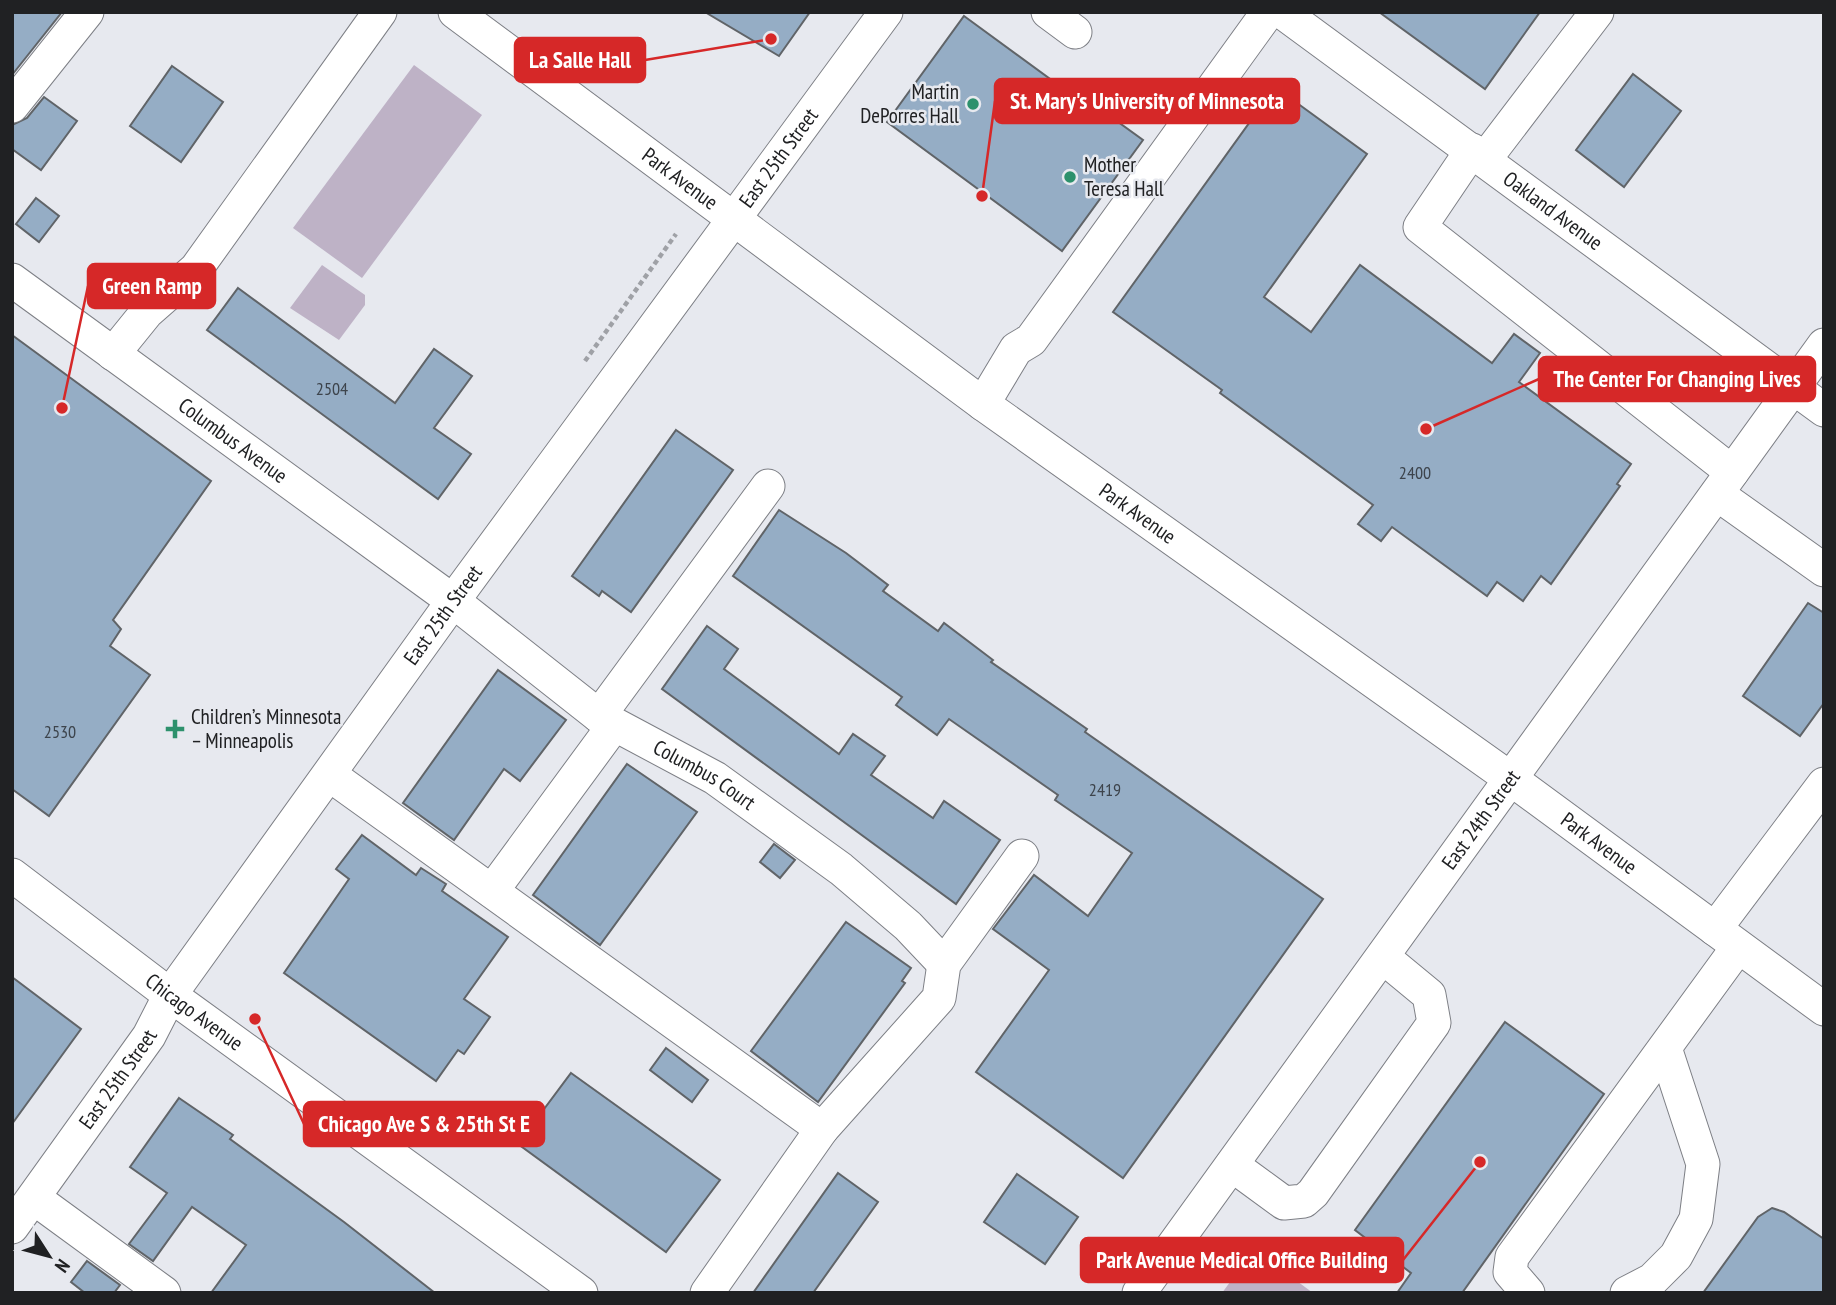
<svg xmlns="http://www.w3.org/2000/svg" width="1836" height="1305" viewBox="0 0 1836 1305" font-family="'PT Sans Narrow',sans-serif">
<rect width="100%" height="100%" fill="#e7e9ef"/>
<g fill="#beb2c6">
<polygon points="414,65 482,115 362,278 293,228"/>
<polygon points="322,265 365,295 365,305 339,340 290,308"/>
<polygon points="1254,1249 1313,1293 1222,1293"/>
</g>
<g fill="#95adc5" stroke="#606468" stroke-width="2">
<polygon points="12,12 62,12 12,75"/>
<polygon points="705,12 810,12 779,56"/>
<polygon points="1379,12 1540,12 1485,89"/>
<polygon points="964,16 1079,100 1082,96 1143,140 1062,251 887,122"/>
<polygon points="172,66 223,102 181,162 130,126"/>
<polygon points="1633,74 1681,111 1624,187 1576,150"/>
<polygon points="1275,87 1367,154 1264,297 1311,332 1360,265 1492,363 1514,334 1540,353 1519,382 1631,464 1617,484 1620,486 1551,584 1541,576 1523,601 1497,582 1487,596 1392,527 1381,541 1358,524 1373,505 1220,393 1222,390 1113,312"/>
<polygon points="44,97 77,121 41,170 12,149 12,125 27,118"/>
<polygon points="36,198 59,216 39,242 16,224"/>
<polygon points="238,288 395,403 434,349 472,376 434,428 471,454 438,499 207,330"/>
<polygon points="12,335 211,481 113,620 121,629 110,646 150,675 49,816 12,789"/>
<polygon points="676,430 733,470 631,612 602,591 599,596 572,576"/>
<polygon points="779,510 846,553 888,585 883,591 938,631 944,623 993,660 991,662 1087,729 1085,732 1323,899 1123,1178 976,1072 1049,970 993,929 1034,875 1088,916 1132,853 1055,800 1058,795 949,719 937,735 896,705 902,697 733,576"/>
<polygon points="1808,603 1824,613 1824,703 1800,736 1743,696"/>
<polygon points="707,626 738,649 724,669 839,754 853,734 885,756 871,775 933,818 944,801 1000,840 956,904 662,689"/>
<polygon points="498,670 566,720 520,781 504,769 454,840 403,803"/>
<polygon points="627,764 697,812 600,945 533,895"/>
<polygon points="362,835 416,875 421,868 446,884 442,891 508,937 464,999 490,1017 464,1054 458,1050 436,1081 284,973 349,879 336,869"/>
<polygon points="774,844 795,860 780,878 760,862"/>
<polygon points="846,922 911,968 902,981 905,983 818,1102 751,1051"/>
<polygon points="12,977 81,1029 12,1124"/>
<polygon points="1505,1022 1604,1094 1462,1293 1397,1293 1411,1273 1355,1230"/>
<polygon points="666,1048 708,1080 692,1102 650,1070"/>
<polygon points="571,1073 720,1180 666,1252 518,1144"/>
<polygon points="179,1098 233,1135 230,1139 344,1222 435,1293 211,1293 246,1245 192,1207 153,1261 129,1244 167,1193 130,1167"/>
<polygon points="838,1173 878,1202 813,1293 753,1293"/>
<polygon points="1017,1174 1078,1217 1045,1264 984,1222"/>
<polygon points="1772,1208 1784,1212 1824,1239 1824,1293 1703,1293 1758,1217"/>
<polygon points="87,1261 120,1285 114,1293 85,1293 71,1282"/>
</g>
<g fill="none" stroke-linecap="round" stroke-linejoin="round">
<g stroke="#7d7f85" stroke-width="35">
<g id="minor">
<path id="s1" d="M 455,12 L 983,404 L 1511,779 L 1824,1009"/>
<polyline points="1048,12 1075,32"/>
<path id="s2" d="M 1282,12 L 1824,410"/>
<polyline points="12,106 87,12"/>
<polyline points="1472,150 1420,227 1732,472"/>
<polyline points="1485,159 1597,12"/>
<path id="s3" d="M 12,280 L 453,601 L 599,716 L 715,778 L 841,869 L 908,926 L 944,964"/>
<polyline points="113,354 147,312 196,269 380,12"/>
<polyline points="983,404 1016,349 1031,340 1268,12"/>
<polyline points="1717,494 1824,570"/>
<polyline points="599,716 768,486"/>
<polyline points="330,775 822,1129"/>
<path id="s4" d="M 12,875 L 170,995 L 581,1293"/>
<polyline points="492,891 614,725"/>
<polyline points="1715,929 1824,784"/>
<polyline points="1232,1165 1284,1203 1304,1201 1313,1193 1434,1023 1429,995 1383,957"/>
<polyline points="34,1198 164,1293"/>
<path id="s5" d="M 12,1227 L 149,1036 L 170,995 L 453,601 L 886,12"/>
<polyline points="707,1293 822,1129 939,998 944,964 1022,856"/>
<path id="s6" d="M 1139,1293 L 1824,345"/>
<polyline points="1528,1293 1510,1272 1512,1257 1738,947"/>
<polyline points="1627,1293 1652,1280 1676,1256 1696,1219 1703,1164 1665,1048"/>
</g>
</g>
<polyline stroke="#9fa1a6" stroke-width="4.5" stroke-dasharray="5 3.5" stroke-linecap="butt" points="585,361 676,234"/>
<use href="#minor" stroke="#fff" stroke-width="33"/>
</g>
<g fill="#2d916c" stroke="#e7e9ef" stroke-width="2.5">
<circle cx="973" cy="104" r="7"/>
<circle cx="1070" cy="177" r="7"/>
<path d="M171.5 718.5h7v7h7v7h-7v7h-7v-7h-7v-7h7z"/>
</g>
<g text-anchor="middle" stroke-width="5" stroke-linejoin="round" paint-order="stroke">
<g font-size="18" fill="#3d444c">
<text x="332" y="395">2504</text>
<text x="1415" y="479">2400</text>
<text x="60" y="738">2530</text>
<text x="1105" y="796">2419</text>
</g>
<g font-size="21" fill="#202123" stroke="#e7e9ef" text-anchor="start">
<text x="959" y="99" text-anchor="end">Martin<tspan x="959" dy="24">DePorres Hall</tspan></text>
<text x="1084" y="172">Mother<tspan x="1084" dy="24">Teresa Hall</tspan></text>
<text x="191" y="724">Children’s Minnesota<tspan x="191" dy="24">– Minneapolis</tspan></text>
</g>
<g font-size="21" fill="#202123" stroke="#e7e9ef">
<text dy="7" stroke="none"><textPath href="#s5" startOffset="1316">East 25th Street</textPath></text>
<text dy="7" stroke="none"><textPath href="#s1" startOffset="280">Park Avenue</textPath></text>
<text dy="7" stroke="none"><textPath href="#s2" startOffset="336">Oakland Avenue</textPath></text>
<text dy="7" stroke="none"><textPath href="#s3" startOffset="273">Columbus Avenue</textPath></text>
<text dy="7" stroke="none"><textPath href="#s1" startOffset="847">Park Avenue</textPath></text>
<text dy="7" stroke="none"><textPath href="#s5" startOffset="749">East 25th Street</textPath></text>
<text dy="7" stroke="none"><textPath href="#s3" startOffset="852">Columbus Court</textPath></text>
<text dy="7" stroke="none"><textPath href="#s6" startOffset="584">East 24th Street</textPath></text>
<text dy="7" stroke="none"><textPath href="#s1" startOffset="1414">Park Avenue</textPath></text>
<text dy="7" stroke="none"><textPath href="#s4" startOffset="228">Chicago Avenue</textPath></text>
<text dy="7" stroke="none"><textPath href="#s5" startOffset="182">East 25th Street</textPath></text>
</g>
</g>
<path fill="none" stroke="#d62828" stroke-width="2.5" d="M771 39L645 60M982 196L995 101M62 408L88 286M1426 429L1539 379M255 1019L304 1124M1480 1162L1403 1260"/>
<g fill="#d62828" stroke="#e7e9ef" stroke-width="2.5">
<circle cx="771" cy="39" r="7"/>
<circle cx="982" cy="196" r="7"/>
<circle cx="62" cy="408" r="7"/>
<circle cx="1426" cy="429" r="7"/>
<circle cx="255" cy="1019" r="7"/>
<circle cx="1480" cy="1162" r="7"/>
</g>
<g fill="#d62828" stroke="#d62828" stroke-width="2.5">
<rect x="515" y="38" width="130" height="44" rx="7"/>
<rect x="995" y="79" width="304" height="44" rx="7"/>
<rect x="88" y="264" width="127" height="44" rx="7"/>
<rect x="1539" y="357" width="276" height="44" rx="7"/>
<rect x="304" y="1102" width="240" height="44" rx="7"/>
<rect x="1081" y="1238" width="322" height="44" rx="7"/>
</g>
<g font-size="23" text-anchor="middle" font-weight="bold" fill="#fff">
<text x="580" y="68">La Salle Hall</text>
<text x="1147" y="109">St. Mary's University of Minnesota</text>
<text x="152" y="294">Green Ramp</text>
<text x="1677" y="387">The Center For Changing Lives</text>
<text x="424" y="1132">Chicago Ave S &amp; 25th St E</text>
<text x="1242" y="1268">Park Avenue Medical Office Building</text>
</g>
<rect width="1836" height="1305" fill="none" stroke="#202123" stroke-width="28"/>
<g transform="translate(49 1256) rotate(126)" stroke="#e7e9ef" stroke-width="5" paint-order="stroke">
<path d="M0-5L12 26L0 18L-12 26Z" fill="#202123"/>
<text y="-10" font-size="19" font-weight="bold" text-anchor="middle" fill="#202123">N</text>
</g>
</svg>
